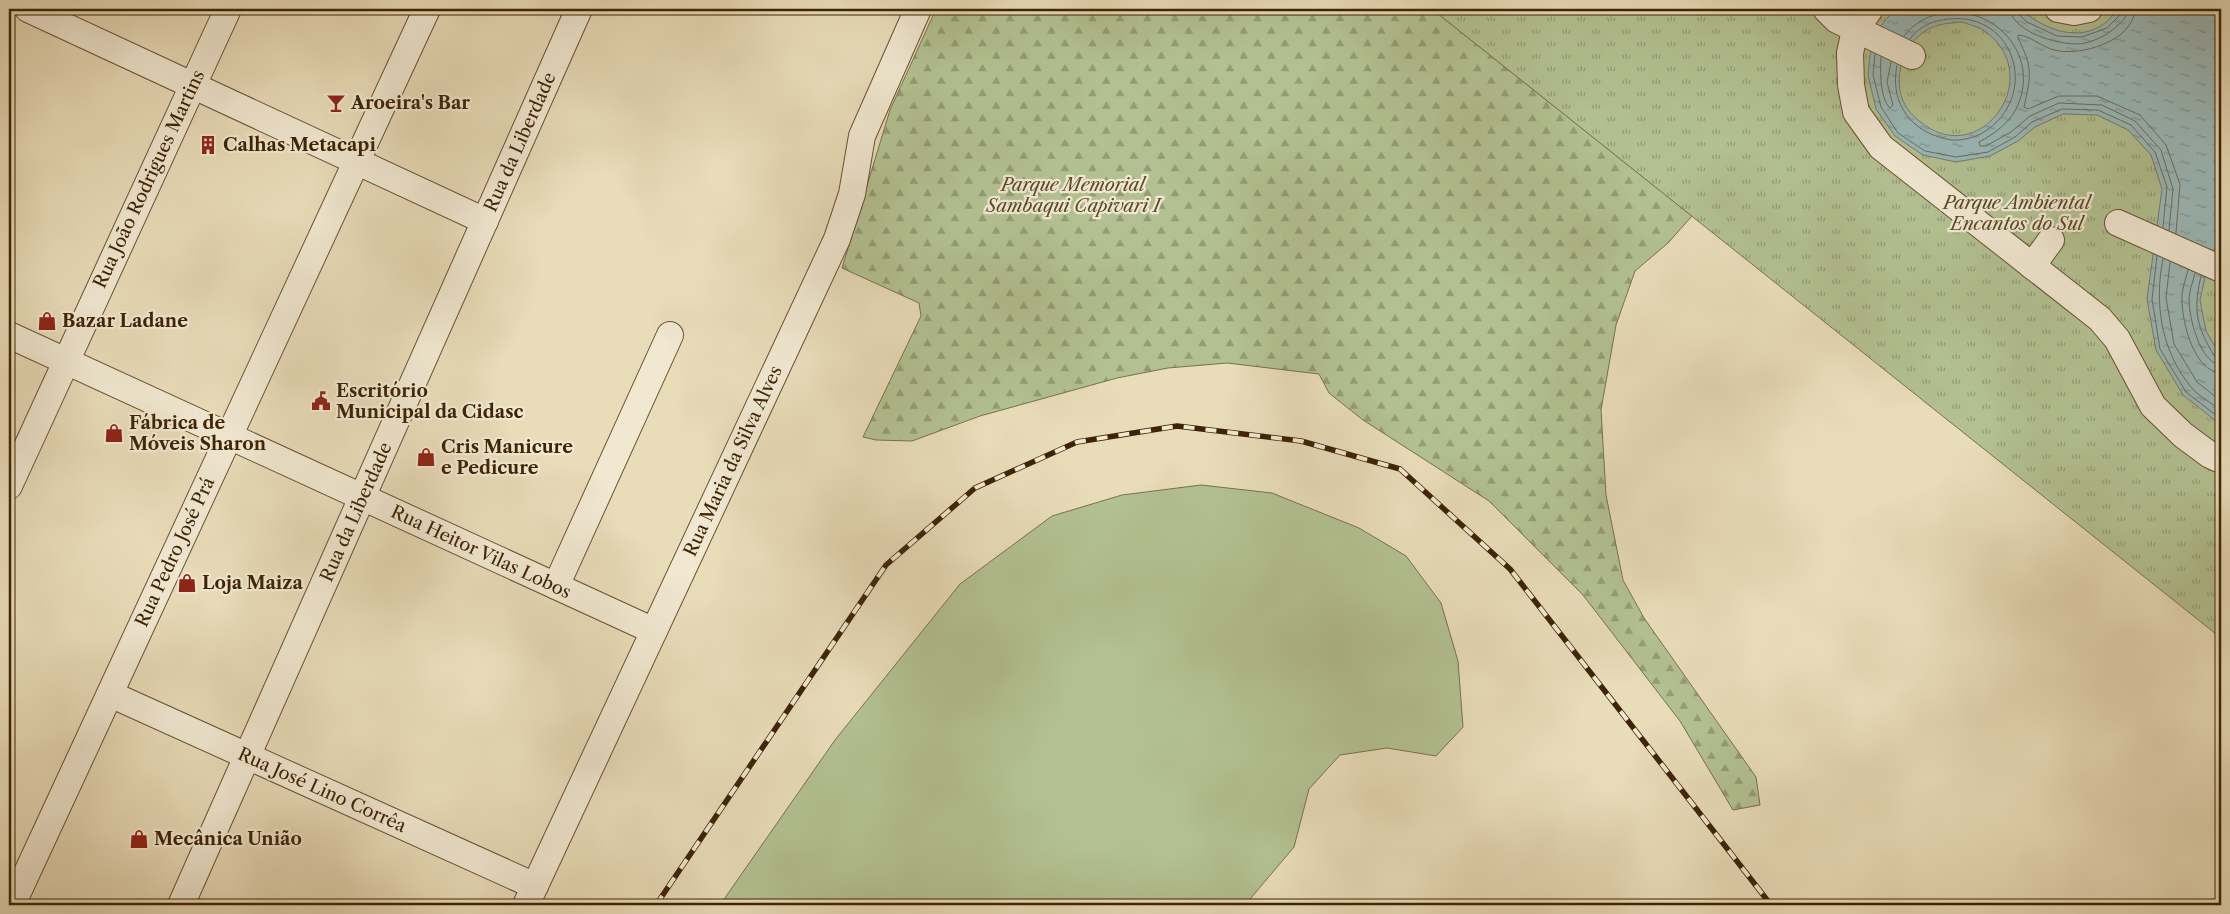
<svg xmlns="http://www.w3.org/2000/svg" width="2230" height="914" viewBox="0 0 2230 914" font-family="'Libre Caslon Text',serif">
<defs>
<pattern id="forest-firs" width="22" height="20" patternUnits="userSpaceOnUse" patternTransform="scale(1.25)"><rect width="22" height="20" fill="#b3c192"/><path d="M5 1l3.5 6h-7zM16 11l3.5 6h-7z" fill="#939d75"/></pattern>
<pattern id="park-tufts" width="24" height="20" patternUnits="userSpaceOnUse" patternTransform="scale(1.25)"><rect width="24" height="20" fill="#b3c192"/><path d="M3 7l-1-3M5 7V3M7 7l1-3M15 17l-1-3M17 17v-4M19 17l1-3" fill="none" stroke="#939d75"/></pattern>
<pattern id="water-ripples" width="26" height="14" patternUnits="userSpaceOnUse" patternTransform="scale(1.25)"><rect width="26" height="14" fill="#9bb9b9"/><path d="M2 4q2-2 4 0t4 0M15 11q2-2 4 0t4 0" fill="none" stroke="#809694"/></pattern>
</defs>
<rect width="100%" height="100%" fill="#e9dcb9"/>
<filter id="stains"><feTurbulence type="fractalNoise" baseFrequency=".004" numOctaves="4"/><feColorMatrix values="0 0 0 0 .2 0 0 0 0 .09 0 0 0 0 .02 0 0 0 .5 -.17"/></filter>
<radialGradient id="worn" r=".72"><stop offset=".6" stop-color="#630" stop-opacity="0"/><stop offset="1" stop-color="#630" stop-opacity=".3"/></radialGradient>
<polygon fill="#b3c192" stroke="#78724b" points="1201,485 1272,493 1359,528 1406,556 1441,603 1458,661 1463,727 1436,756 1387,748 1340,755 1309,789 1294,847 1245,905 720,905 835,740 960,584 1052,516 1122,495"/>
<polygon fill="url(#forest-firs)" stroke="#78724b" points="936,9 1432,9 1692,216 1668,243 1635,271 1616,325 1601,410 1606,495 1623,580 1644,618 1756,777 1760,805 1733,810 1680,721 1583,595 1489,501 1363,420 1329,393 1319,374 1227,363 1168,368 1117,378 980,416 912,441 876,440 863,437 921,316 919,303 842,268 890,110"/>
<polygon fill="url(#park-tufts)" stroke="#78724b" points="1432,9 2221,9 2221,638"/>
<path fill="url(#water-ripples)" stroke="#767d71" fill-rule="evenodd" d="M 1895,9 L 2020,9 C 2042,28 2078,44 2105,23 C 2110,19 2114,13 2118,9 L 2221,9 L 2221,247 L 2208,264 L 2200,300 L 2206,331 L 2221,357 L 2221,425 L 2183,395 L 2156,350 L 2147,299 L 2162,189 L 2151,155 L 2128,130 L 2097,115 L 2063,114 L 2035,127 L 2018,141 L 1990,156 L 1956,162 L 1923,155 L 1895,136 L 1876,109 L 1868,75 L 1870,55 L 1878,29 ZM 1962,22 C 1970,25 1980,27 1986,32 C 2045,76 1984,165 1926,126 C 1917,120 1908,112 1903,101 C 1891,73 1908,32 1939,25 C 1946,23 1955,23 1962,22 Z"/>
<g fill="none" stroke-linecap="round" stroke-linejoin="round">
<g stroke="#6c6e5e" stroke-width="1">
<path d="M 2010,9 C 2012,33 2066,48 2085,43 C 2098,40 2109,34 2118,25 C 2124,20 2127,16 2128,9"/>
<polyline points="2017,9 2018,14 2027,22 2057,36 2082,37 2107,28 2121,14 2122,9"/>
<path d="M 2135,9 C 2134,41 2080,57 2054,50 C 2042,47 2029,35 2018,35 L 2018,38 C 2033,68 2031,75 2024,107 L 2028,109 L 2059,96 L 2097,96 L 2140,115 L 2166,145 L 2180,184 L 2176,233"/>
<path d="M 1904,36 C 1914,23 1930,14 1946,13 C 1999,7 2041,59 2016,109 C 2008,124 1994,134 1979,142 L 1980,146 L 1986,146 L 2011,132 L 2030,116 L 2059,103 L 2102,105 L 2135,121 L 2161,150 L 2173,189 L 2169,230"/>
<polyline points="1875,54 1873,75 1881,107 1898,133 1925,151 1956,157 1988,152 2015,137 2032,122 2062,109 2098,110 2131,125 2155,152 2167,187 2163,227"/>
<path d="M 1881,57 C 1880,70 1880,99 1890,108 L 1893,105 L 1887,82 L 1891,62"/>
<path d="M 1897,65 C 1889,104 1912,134 1952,140 C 1962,141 1976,137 1984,132 C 2040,97 2016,12 1949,19 C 1934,20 1918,27 1910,39"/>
<polyline points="2157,256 2152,299 2160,349 2186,392 2221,419"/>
<path d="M 2163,259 C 2154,303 2161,351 2191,387 C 2198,396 2212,403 2221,411"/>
<polyline points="2170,262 2166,298 2174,344 2197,382 2221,401"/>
<path d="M 2188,270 C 2186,279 2181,291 2182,300 C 2182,322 2194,372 2221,373"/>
<path d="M 2195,273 C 2193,282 2189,291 2189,300 C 2189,317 2200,364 2221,365"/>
<path d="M 2201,276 C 2193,311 2196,326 2215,357 L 2221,359"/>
</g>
<g stroke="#695231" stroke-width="28">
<g id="minor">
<polyline points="28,9 485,221"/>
<polyline points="1826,9 1837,20 1912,56"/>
<polyline points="1870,9 1855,30 1850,53 1851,85 1856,112 1881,147 2100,319 2117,339 2153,406 2183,435 2210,455 2221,460"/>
<polyline points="2058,9 2074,12 2089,9"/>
<polyline points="2118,223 2221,269"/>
<polyline points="2032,266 2051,240"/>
<polyline points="9,335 654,631"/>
<polyline points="9,486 228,9"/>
<polyline points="556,586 670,335"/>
<polyline points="110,694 535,886"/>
<polyline points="12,905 427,9"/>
<polyline points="181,905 579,9"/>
<polyline points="526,905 837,239 852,194 862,136 918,9"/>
</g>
</g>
<use href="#minor" stroke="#f1e8d2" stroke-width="26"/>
<g stroke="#3e2404" stroke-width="5.5">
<polyline id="rail" points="656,905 886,565 975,488 1077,442 1177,426 1301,441 1400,469 1510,569 1771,905"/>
</g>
<use href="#rail" stroke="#f1e8d2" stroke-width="4" stroke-dasharray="11" stroke-linecap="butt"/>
</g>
<defs>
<g id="bar-bare" transform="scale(1.5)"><path d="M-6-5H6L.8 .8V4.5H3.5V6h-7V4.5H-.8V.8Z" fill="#8f2418" stroke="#f1e8d2" stroke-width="2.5" paint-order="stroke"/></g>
<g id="building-bare" transform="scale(1.5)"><path d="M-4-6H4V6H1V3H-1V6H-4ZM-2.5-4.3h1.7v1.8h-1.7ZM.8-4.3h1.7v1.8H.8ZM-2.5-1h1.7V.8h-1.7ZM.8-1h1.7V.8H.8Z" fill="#8f2418" stroke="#f1e8d2" stroke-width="2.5" paint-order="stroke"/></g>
<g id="shop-bare" transform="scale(1.5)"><path d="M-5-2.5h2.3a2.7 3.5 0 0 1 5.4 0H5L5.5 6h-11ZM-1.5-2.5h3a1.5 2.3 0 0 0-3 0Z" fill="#8f2418" stroke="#f1e8d2" stroke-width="2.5" paint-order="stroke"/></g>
<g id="civic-bare" transform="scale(1.5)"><path d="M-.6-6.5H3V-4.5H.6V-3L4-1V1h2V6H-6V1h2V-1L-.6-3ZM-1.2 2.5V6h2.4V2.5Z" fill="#8f2418" stroke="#f1e8d2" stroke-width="2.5" paint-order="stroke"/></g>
</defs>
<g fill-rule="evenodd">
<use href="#bar-bare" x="336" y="103"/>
<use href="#building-bare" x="208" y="145"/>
<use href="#shop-bare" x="47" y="321"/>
<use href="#civic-bare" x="321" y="401"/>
<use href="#shop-bare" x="114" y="433"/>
<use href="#shop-bare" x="426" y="457"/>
<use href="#shop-bare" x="187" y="583"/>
<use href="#shop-bare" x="139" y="839"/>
</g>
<g text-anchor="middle" stroke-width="4.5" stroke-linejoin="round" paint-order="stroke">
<g font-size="18" font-weight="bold" fill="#3e2404" stroke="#f1e8d2" text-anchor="start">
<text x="351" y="109">Aroeira's Bar</text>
<text x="223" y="151">Calhas Metacapi</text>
<text x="62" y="327">Bazar Ladane</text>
<text x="336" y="397">Escritório<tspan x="336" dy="21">Municipal da Cidasc</tspan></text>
<text x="129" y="429">Fábrica de<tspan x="129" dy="21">Móveis Sharon</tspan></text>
<text x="441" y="453">Cris Manicure<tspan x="441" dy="21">e Pedicure</tspan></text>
<text x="202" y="589">Loja Maiza</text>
<text x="154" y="845">Mecânica União</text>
</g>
<g font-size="18" fill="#3e2404" stroke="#f1e8d2">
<text transform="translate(520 142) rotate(-66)" y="6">Rua da Liberdade</text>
<text transform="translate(149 179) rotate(-65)" y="6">Rua João Rodrigues Martins</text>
<text transform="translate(733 461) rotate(-65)" y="6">Rua Maria da Silva Alves</text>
<text transform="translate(356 512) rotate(-66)" y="6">Rua da Liberdade</text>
<text transform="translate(175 552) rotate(-65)" y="6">Rua Pedro José Prá</text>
<text transform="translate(481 552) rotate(25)" y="6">Rua Heitor Vilas Lobos</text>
<text transform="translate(322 790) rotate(24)" y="6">Rua José Lino Corrêa</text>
</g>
<g font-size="18" font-style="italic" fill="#5b4b28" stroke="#f1e8d2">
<text x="1073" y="191">Parque Memorial<tspan x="1073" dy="21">Sambaqui Capivari I</tspan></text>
<text x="2017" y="209">Parque Ambiental<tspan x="2017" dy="21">Encantos do Sul</tspan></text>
</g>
</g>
<rect width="2230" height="914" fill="none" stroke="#e9dcb9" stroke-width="30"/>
<rect x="10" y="10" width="2210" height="894" fill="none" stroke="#3e2404" stroke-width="2.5"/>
<rect x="15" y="15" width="2200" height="884" fill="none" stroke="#3e2404"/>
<rect width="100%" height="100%" filter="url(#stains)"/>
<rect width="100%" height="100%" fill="url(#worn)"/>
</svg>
